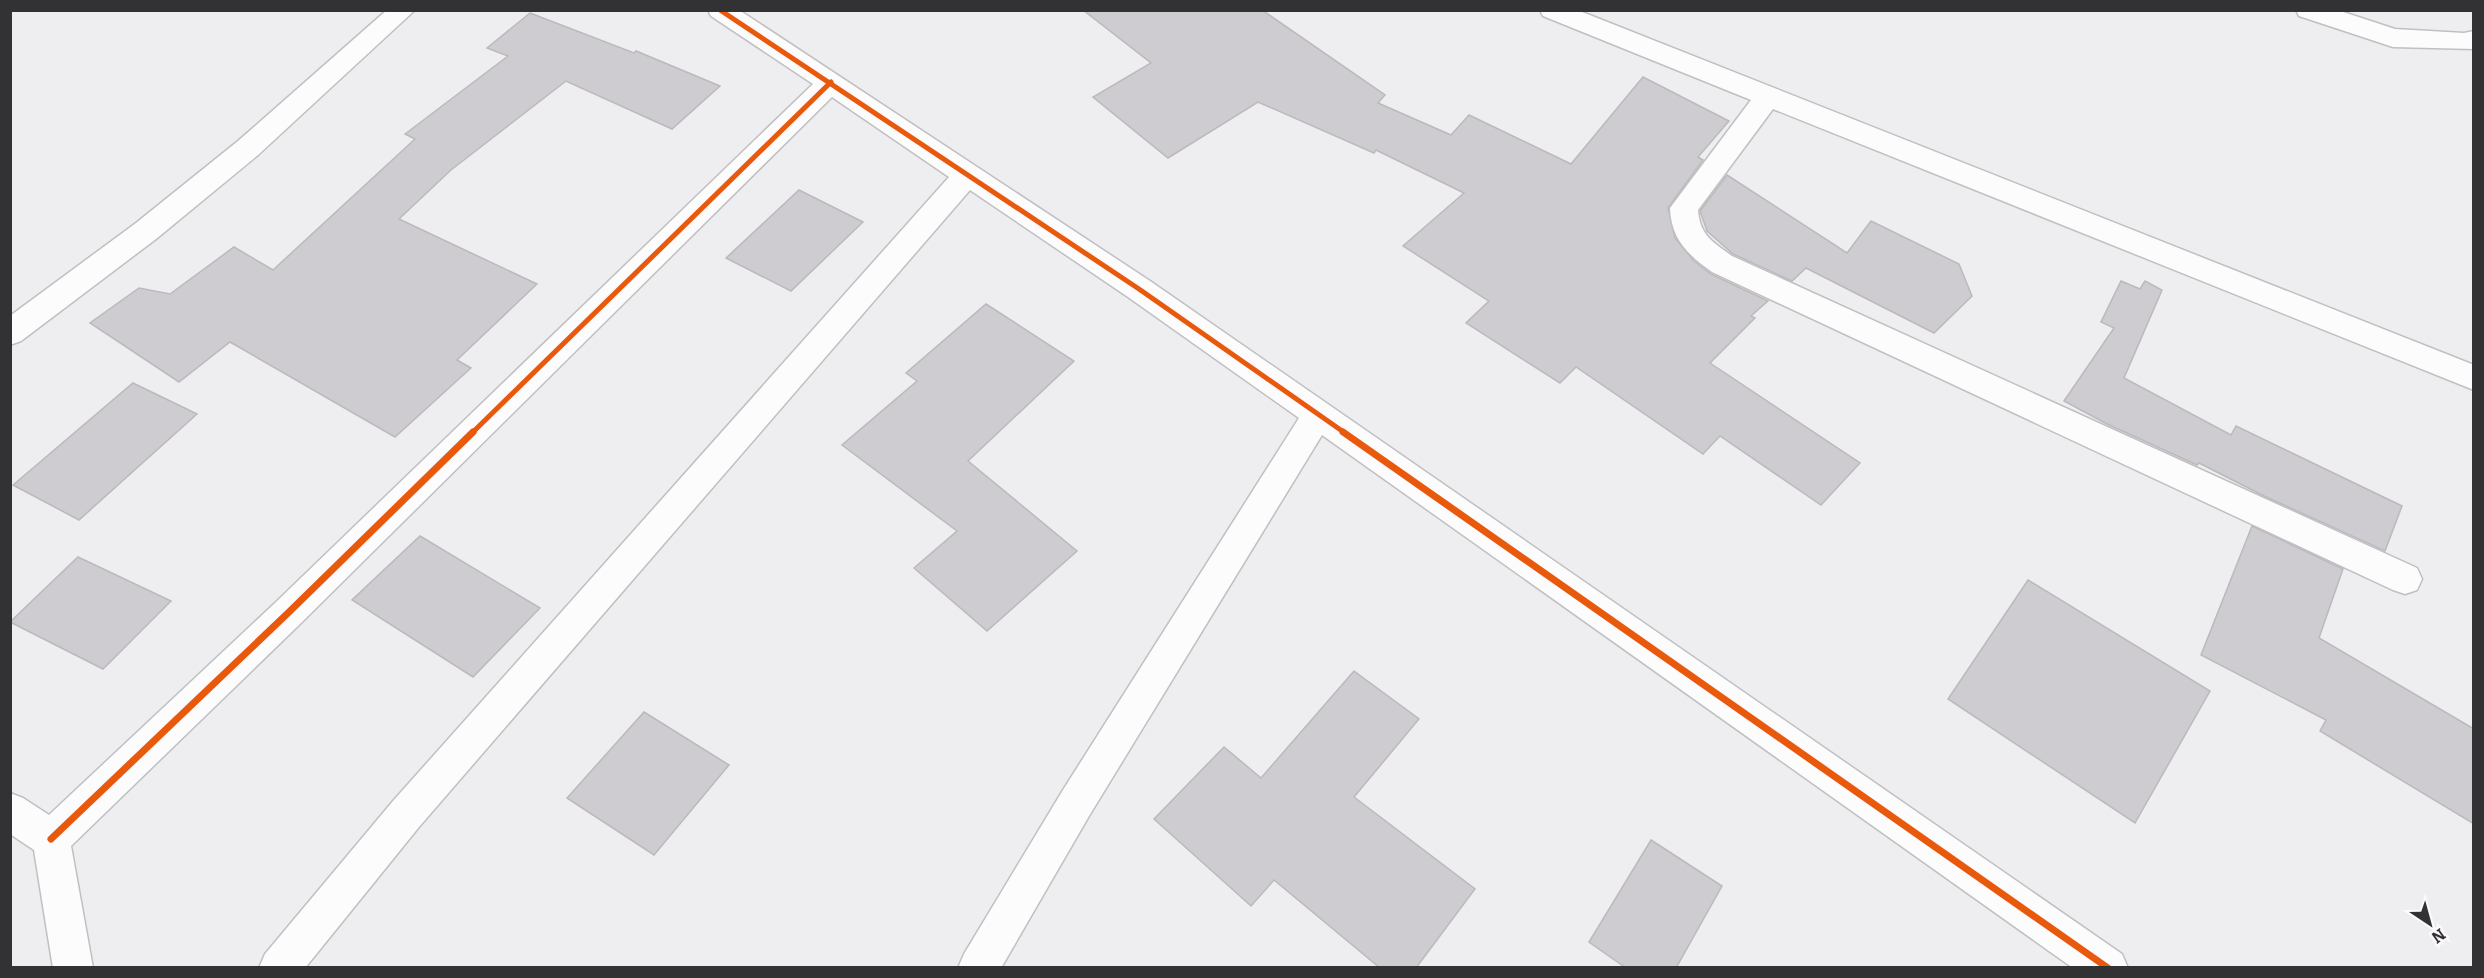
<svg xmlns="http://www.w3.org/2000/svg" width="2484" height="978" viewBox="0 0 2484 978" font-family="Bitter,serif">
<rect width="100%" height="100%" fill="#eeedef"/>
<g fill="#cecbd1" stroke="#bababb" stroke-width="1.5">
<polygon points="1083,10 1262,10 1385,95 1378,103 1451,135 1469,115 1571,164 1643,77 1729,121 1698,157 1703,160 1668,208 1675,238 1694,261 1711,274 1768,301 1751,316 1755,318 1710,363 1860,463 1821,505 1720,436 1703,454 1576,367 1560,383 1466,323 1489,301 1403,246 1464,193 1376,150 1374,153 1258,102 1168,158 1093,97 1151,63"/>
<polygon points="530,13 634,53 636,51 720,86 672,129 566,81 451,170 399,219 537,284 457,360 471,368 395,437 230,342 179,382 90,323 139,288 170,294 234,247 273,270 415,139 405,134 508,56 487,48"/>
<polygon points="1727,175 1847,253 1871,221 1959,264 1972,296 1934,333 1806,268 1792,281 1733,254 1707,231 1700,211"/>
<polygon points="799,190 863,222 791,291 726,258"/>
<polygon points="2121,281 2140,289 2145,281 2162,290 2124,378 2231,435 2236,426 2402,506 2385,551 2264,496 2199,463 2197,465 2107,424 2064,401 2114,328 2101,322"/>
<polygon points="986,304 1074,361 968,461 1077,551 987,631 914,568 957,531 842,445 917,381 906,373"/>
<polygon points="133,383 197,414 79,520 13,485"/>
<polygon points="2252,526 2343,569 2319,638 2474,729 2474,824 2320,731 2326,720 2201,655"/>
<polygon points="420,536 540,608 473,677 352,600"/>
<polygon points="78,557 171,601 103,669 10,622"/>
<polygon points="2028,580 2210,691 2135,823 1948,699"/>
<polygon points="1354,671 1419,719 1354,797 1475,889 1416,968 1380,968 1274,880 1251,906 1154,819 1224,747 1261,778"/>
<polygon points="644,712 729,765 654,855 567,798"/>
<polygon points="1651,840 1722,886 1676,968 1626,968 1589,942"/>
</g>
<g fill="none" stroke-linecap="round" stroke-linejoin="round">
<g stroke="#c0bfc1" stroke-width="3">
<g id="minor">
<polygon points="387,10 415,10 258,155 156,239 21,341 10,345 10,316 136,223 238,141"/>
<polygon points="708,10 739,10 1150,281 2122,954 2128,968 2073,968 1322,435 1089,816 1001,968 958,968 964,954 1063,790 1299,418 1128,297 970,190 419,827 305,968 259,968 265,954 393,801 949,177 832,97 300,624 71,846 93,968 53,968 34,850 10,834 10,793 23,798 49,815 276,602 813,84 711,16"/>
<path d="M 1540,10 L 1577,10 L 2474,365 L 2474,390 L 1773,109 L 1698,210 C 1700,236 1713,242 1732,256 L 2417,568 L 2422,579 L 2417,590 L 2405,594 L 2393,590 L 1712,272 C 1688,255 1671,239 1670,208 L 1751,100 L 1543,16 Z"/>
<polygon points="2296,10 2337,10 2395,29 2464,33 2474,31 2474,49 2393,47 2299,16"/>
</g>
</g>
<use href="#minor" fill="#fcfcfd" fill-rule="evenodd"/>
<g stroke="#fbf9fd" stroke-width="8">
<g id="cycleway-far1">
<polyline points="720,10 1139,289 1345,433"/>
<polyline points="472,433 831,82"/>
</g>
</g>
<g stroke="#fbf9fd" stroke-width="10">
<g id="cycleway">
<polyline points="1343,432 2108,968"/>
<polyline points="51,839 288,613 473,432"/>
</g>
</g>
<use href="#cycleway-far1" stroke="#e8590c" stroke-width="5"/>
<use href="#cycleway" stroke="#e8590c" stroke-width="7"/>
</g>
<rect width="2484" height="978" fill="none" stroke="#323133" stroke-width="24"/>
<g transform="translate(2430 924) rotate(144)" stroke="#fbf9fd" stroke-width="4.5" paint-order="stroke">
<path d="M0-4.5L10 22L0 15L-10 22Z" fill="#323133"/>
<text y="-9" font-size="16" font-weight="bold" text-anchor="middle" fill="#323133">N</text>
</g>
</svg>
